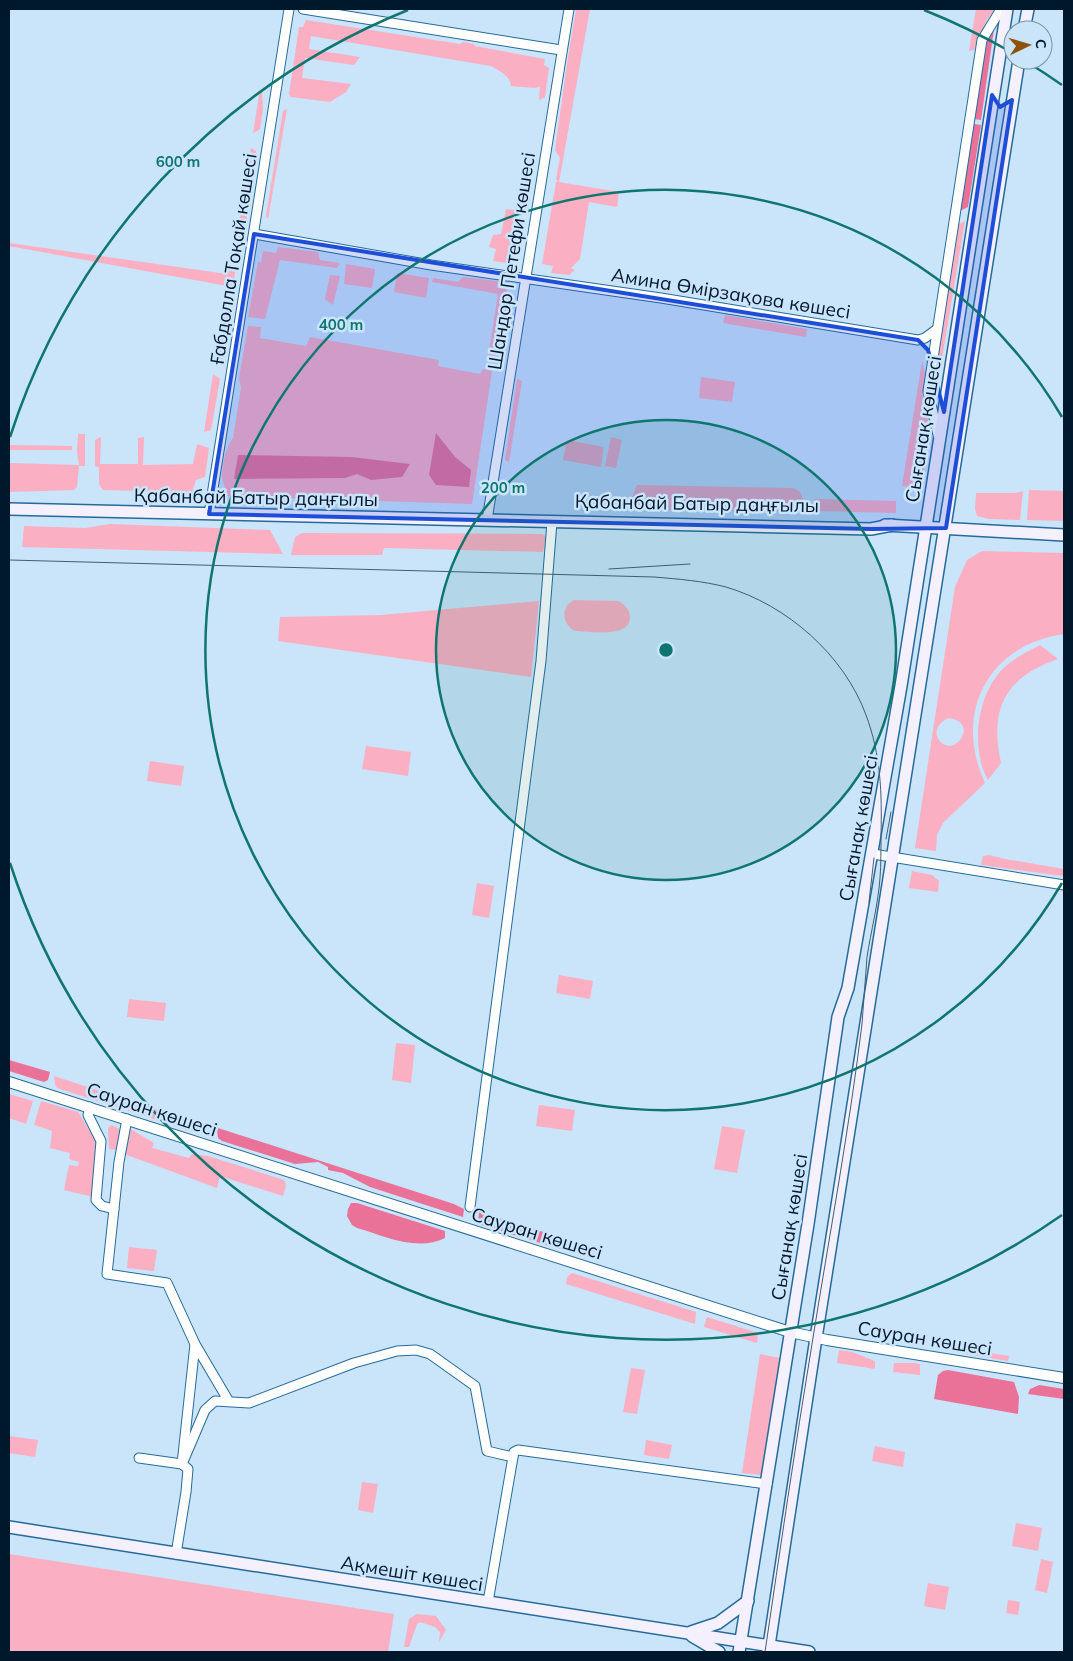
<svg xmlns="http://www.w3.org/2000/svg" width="1073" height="1661" viewBox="0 0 1073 1661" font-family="Mulish,sans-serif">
<rect width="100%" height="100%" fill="#cae4fa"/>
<g fill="#fbafc3" fill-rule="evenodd">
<polygon points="576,9 590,9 559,182 619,192 617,207 589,202 580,259 571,268 575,270 569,275 551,273 553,266 542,264 556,182 558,182 556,179 560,158 555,150 567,64"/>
<polygon points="976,9 995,9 987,19 974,50 969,51"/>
<path d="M 306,20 L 460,44 L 463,42 L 474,44 L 475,46 L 545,59 L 544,65 L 549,68 L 545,97 L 539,100 L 540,87 L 534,88 L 511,86 C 510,75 499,71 491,66 L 311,36 L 309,49 L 360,57 L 354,65 L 305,58 L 302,78 L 351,84 L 346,92 L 330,102 L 291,97 L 289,94 L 299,27 L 303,27 Z"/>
<polygon points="260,90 262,91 263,109 260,129 253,133"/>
<polygon points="287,109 268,219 266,216 283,111"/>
<polygon points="251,148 256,151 241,258 234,257"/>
<polygon points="506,209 516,210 507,263 493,261 496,249 489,247 493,235 501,234"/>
<polygon points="965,221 935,401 931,385 957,225"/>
<polygon points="9,243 227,274 228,269 235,272 233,291 226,292 227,286 9,246"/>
<polygon points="278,247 318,252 320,260 340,263 337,268 280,260 265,319 248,317 258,262 261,262 263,251 276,253"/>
<polygon points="346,264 375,269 372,288 344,284"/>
<polygon points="397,273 429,278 426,298 394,292"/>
<polygon points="330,275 340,276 333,305 325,299"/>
<polygon points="463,277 498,281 497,288 506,289 511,296 507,319 500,322 494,359 488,358 498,294 432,282 433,278 458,282"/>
<polygon points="225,297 232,301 222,363 214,366"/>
<polygon points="725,315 807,329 806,337 723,323"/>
<path d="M 248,326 L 261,327 L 260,338 L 306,346 L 310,337 L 439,360 L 438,366 L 480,374 L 483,369 L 492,371 L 472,504 L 227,496 C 226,489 222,482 222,476 C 222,464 226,447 233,438 L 241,388 L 239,378 Z"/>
<polygon points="922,361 925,373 923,390 924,405 930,429 921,487 902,486"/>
<polygon points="213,374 220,379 211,430 204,432"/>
<polygon points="701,377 735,382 732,402 699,398"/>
<polygon points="517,379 522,381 509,462 505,460"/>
<polygon points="78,434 85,434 85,466 79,466 77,487 74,490 9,492 9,463 79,465 77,451"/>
<polygon points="101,437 100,464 138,464 138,438 144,437 143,465 193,464 197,444 209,448 205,477 196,480 191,496 137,491 103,490 99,484 99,467 95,466 95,440"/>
<polygon points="611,437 622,440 616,468 605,466"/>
<polygon points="567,440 604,447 601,467 563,460"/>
<polygon points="10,445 72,446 72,450 10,450"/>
<polygon points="637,485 794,488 800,492 804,501 797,512 633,509 631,500"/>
<polygon points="1029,490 1064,491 1064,521 1027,520"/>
<polygon points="1023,491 1020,520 989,519 977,516 975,509 976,493 1016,493"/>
<polygon points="814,499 896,501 896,513 816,511"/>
<polygon points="110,524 270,530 283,554 22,547 24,526 85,528"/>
<polygon points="302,533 541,534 546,536 543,552 384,548 382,555 291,555 295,537"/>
<path d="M 982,551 L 1064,553 L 1064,634 C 987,645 953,714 985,783 L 943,823 L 937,835 L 936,851 L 915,848 L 955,587 L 967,560 ZM 949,718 C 981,723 953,760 939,740 C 932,730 941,721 949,718 Z"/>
<path d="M 574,600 L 618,601 C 624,604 629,608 630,616 C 631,639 591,631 575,631 C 562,624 560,607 574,600 Z"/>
<polygon points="539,601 531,677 278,641 280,617 381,615"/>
<path d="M 1040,645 L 1058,659 C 1005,677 989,709 1001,763 L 988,780 C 985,774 982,768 981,762 C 973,730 981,687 1007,665 C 1017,657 1028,651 1040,645 Z"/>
<polygon points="366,746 411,752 408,776 362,769"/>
<polygon points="150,761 184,766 181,786 147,781"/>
<polygon points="989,855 1005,859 1064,869 1063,876 981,865 983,856"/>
<polygon points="912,871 932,875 939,881 938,892 909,888"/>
<polygon points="477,883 494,886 489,918 472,915"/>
<polygon points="559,975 593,981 590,999 556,993"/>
<polygon points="129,999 166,1003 164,1021 127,1017"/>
<polygon points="396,1043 415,1045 411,1083 392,1080"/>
<polygon points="54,1076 203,1125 200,1132 191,1131 57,1088 55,1084"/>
<polygon points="9,1094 33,1101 26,1124 9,1118"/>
<polygon points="41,1101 78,1112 97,1143 93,1197 64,1190 69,1165 78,1166 79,1162 69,1159 70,1153 50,1148 52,1131 34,1125"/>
<polygon points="539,1105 575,1110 572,1131 536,1126"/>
<polygon points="111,1125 120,1129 116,1150 109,1149 108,1128"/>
<polygon points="722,1126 745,1130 737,1173 714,1169"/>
<polygon points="129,1128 154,1143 152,1148 189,1158 192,1154 208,1156 281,1179 285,1181 286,1186 283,1196 220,1176 217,1188 124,1154"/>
<polygon points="129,1247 157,1250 154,1271 127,1268"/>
<polygon points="572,1273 696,1312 695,1324 566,1284 567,1277"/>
<polygon points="707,1317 758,1333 757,1343 704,1327"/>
<polygon points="964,1349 1009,1356 1008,1361 966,1354"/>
<polygon points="839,1350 852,1352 875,1361 875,1369 837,1363"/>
<polygon points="760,1354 780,1358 762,1475 742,1473"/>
<polygon points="894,1363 915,1363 920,1364 920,1375 893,1372"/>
<polygon points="631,1368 645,1370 637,1414 623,1412"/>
<polygon points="9,1436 38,1440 35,1457 9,1453"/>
<polygon points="646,1440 672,1445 669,1459 644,1455"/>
<polygon points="875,1446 905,1452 903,1467 872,1461"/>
<polygon points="362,1482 378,1484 373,1513 358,1510"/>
<polygon points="1016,1523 1042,1528 1038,1551 1012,1546"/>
<polygon points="9,1554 394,1614 388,1652 9,1652"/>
<polygon points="1041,1559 1053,1562 1047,1593 1035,1590"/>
<polygon points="928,1583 949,1587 945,1610 924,1606"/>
<polygon points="1008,1600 1020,1602 1018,1615 1006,1613"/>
<polygon points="417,1614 436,1616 446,1630 439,1642 440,1632 435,1627 420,1622 417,1624 409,1647 404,1647 409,1619"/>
</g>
<g fill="#ea7197">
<polygon points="994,29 981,120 974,119 987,42"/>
<polygon points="974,124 981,125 968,207 960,211"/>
<polygon points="436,433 455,457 471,470 469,487 436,485 429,475"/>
<polygon points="238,455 351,457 410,464 402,477 371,480 357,474 345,478 234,479"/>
<polygon points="9,1060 50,1072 48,1080 44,1082 9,1071"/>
<polygon points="218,1128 454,1204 464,1209 463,1217 370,1187 343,1173 328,1170 328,1167 318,1162 295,1164 222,1141 218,1138 217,1130"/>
<path d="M 351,1203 L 357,1203 L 445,1231 L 445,1238 C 417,1252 385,1236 357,1228 L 352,1225 L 347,1216 L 348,1209 Z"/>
<polygon points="479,1212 579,1243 578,1250 576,1253 570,1252 478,1224"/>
<polygon points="948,1370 1014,1382 1019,1397 1018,1414 934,1399 938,1375 943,1371"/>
<polygon points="1039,1385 1064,1389 1064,1399 1028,1394 1030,1389"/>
</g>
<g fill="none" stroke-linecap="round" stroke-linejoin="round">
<g stroke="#256b9a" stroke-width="11">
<g id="minor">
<polyline points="303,9 561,50"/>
<polyline points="254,234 431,265 661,298 918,340 925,338 937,329"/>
<polyline points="938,435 928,391 982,40 1001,9"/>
<polyline points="209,514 289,9"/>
<polyline points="487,520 569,9"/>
<polyline points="873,854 1064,885"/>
<polyline points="90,1107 88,1115 101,1141 96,1200 102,1206 114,1209"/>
<polyline points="127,1119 119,1162 107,1274 167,1283 195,1344 228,1400"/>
<polyline points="470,1207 541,661 552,522"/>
<polyline points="139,1458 182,1464 195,1344"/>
<polyline points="176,1554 186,1492 188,1469 182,1464 205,1410 215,1401 249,1403 354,1363 397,1351 416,1350 430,1354 475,1386 487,1451 513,1457"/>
<polyline points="488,1602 513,1457 514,1452 518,1450 767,1484"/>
</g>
</g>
<g stroke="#256b9a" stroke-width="12">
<polyline id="tertiary" points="9,1082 790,1332 827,1340 1064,1378"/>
</g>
<g stroke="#256b9a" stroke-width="14">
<g id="secondary">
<polyline points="1024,30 1028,9"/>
<polyline points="9,509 871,529 892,525"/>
<polyline points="885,525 1064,535"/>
<polyline points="9,1527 809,1652"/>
<polyline points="691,1632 718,1623 748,1601"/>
<polyline points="692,1636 719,1652"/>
<polyline points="739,1652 808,1224 838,1017 848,988 901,686 1007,9"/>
<polyline points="768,1652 816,1338 1019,60"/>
</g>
</g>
<use href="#minor" stroke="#fff" stroke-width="9"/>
<use href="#tertiary" stroke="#fff" stroke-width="10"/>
<use href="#secondary" stroke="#f5f0fe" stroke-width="11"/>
<g stroke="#445d71" stroke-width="1">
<path d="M 9,560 L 654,577 C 678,579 703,581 726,587 C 787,605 844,655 866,715 C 881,755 882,794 881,835 C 881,850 881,864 880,878 C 878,905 871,931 867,957 C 865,979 864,1002 862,1024 C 849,1131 829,1237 812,1344 C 795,1447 780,1550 765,1652"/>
<polyline points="609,569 690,564"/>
<polyline points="886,839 891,812"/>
<polyline points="869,902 874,858"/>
</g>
</g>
<path fill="#1d4ed8" fill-opacity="0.2" stroke="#1d4ed8" stroke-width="4" stroke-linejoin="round" d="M 992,95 L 1000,107 L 1012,100 L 946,528 L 871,529 L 209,514 L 254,234 L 918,340 L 928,350 L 944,412 Z"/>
<circle cx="666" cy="650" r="230" fill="#0f766e" fill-opacity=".12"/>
<g fill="none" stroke="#0f766e" stroke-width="2.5">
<circle cx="666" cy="650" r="230"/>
<path d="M1062 883A460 460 0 1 1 1062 417"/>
<path d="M1062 1215A690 690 0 0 1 10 863M10 437A690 690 0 0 1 408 10M924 10A690 690 0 0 1 1011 52M1027 62A690 690 0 0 1 1062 85"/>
</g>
<g text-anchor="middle" stroke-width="5" stroke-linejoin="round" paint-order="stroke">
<g font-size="19" fill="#00182b" stroke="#cae4fa">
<text transform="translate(233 259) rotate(-81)" y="7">Ғабдолла Тоқай көшесі</text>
<text transform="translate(511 261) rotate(-81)" y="7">Шандор Петефи көшесі</text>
<text transform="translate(731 293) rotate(9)" y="7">Амина Өмірзақова көшесі</text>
<text transform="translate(923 429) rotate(-81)" y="7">Сығанақ көшесі</text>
<text transform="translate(256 497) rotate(1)" y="7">Қабанбай Батыр даңғылы</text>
<text transform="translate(697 503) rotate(1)" y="7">Қабанбай Батыр даңғылы</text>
<text transform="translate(858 828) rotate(-80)" y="7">Сығанақ көшесі</text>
<text transform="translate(152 1109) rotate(18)" y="7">Сауран көшесі</text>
<text transform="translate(789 1227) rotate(-81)" y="7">Сығанақ көшесі</text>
<text transform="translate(537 1233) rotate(17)" y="7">Сауран көшесі</text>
<text transform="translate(925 1338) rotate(9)" y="7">Сауран көшесі</text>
<text transform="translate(412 1573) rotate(9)" y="7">Ақмешіт көшесі</text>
</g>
</g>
<circle cx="666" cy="650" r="8" fill="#0f766e" stroke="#cae4fa" stroke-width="2.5"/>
<g font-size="15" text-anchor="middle" font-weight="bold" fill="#0f766e" stroke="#cae4fa" stroke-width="5" stroke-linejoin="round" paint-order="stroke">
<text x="178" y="167">600 m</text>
<text x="341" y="330">400 m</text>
<text x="503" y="493">200 m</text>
</g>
<rect width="1073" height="1661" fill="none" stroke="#00182b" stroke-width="20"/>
<g transform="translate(1028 45) rotate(85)"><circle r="24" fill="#cae4fa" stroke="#7992a7"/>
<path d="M0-4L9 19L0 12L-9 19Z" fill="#8c510d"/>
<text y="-8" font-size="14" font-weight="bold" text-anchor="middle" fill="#00182b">С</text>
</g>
</svg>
